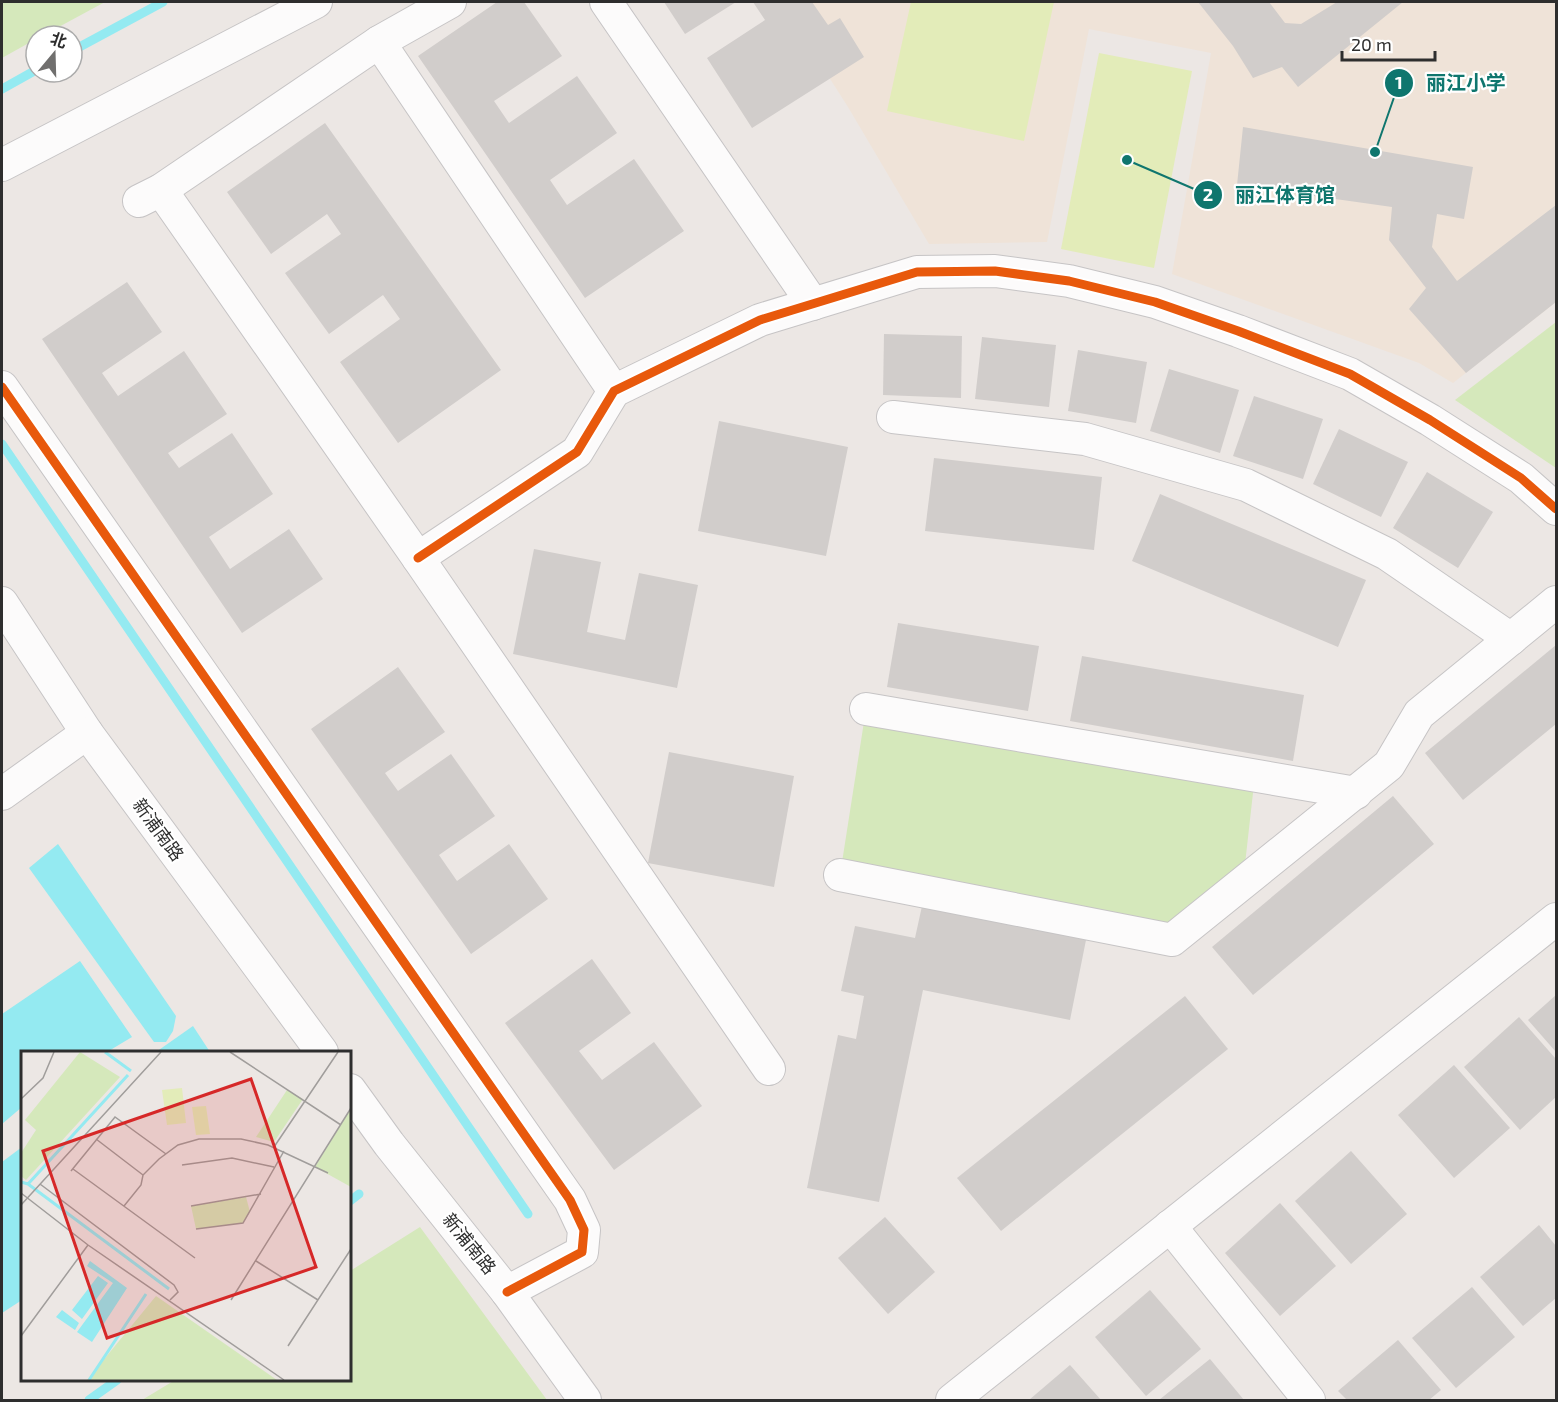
<svg xmlns="http://www.w3.org/2000/svg" width="1558" height="1402" viewBox="0 0 1558 1402" font-family="'Exo 2','Noto Sans SC',sans-serif">
<rect width="100%" height="100%" fill="#ece7e4"/>
<polygon fill="#efe3d8" points="781,2 1556,2 1556,302 1453,383 1419,363 1172,274 1211,53 1089,29 1047,242 929,244 848,107"/>
<g fill="#d5e8bb">
<polygon points="2,2 105,2 42,36 36,36 36,39 2,58"/>
<polygon points="1556,322 1556,468 1455,400"/>
<polygon points="866,709 1255,775 1243,882 1172,940 840,875"/>
<polygon points="420,1227 547,1400 142,1400 175,1380 350,1380 350,1271"/>
</g>
<g fill="#e3ecb9">
<polygon points="911,2 1054,2 1024,141 887,111"/>
<polygon points="1099,53 1192,71 1154,268 1061,249"/>
</g>
<g fill="#94eaf1">
<polygon points="58,844 176,1016 173,1031 166,1042 154,1042 29,868"/>
<polygon points="80,961 132,1037 107,1052 22,1052 22,1107 2,1124 2,1014"/>
<polygon points="193,1026 210,1052 156,1052"/>
<polygon points="22,1147 22,1300 2,1313 2,1162"/>
</g>
<g fill="none" stroke-linecap="round" stroke-linejoin="round">
<g stroke="#94eaf1" stroke-width="9">
<polyline points="72,51 163,2"/>
<polyline points="2,89 36,70"/>
<polyline points="2,444 528,1214"/>
<polyline points="350,1201 359,1194"/>
<polyline points="89,1400 117,1380"/>
</g>
</g>
<g fill="#d1cdcb">
<polygon points="497,2 524,2 562,56 494,101 509,123 577,76 617,133 550,180 567,205 634,159 684,231 585,298 418,56"/>
<polygon points="664,2 736,2 685,34"/>
<polygon points="753,2 812,2 828,25 840,18 864,57 752,128 707,58 765,20"/>
<polygon points="1198,2 1269,2 1285,23 1301,24 1337,2 1403,2 1298,87 1282,67 1253,78 1233,46"/>
<polygon points="325,123 501,370 398,443 340,362 400,319 383,295 329,334 285,273 341,234 327,214 271,254 227,192"/>
<polygon points="1243,127 1473,167 1464,219 1437,214 1432,247 1457,281 1556,205 1556,302 1466,373 1409,309 1426,288 1389,240 1392,207 1237,185"/>
<polygon points="127,282 162,332 102,373 118,396 184,351 227,414 168,453 179,468 232,433 273,494 209,537 230,569 289,529 323,579 242,633 42,339"/>
<polygon points="884,334 962,336 961,398 883,395"/>
<polygon points="982,337 1056,345 1049,407 975,399"/>
<polygon points="1078,350 1147,362 1136,423 1068,411"/>
<polygon points="1169,369 1239,390 1220,453 1150,431"/>
<polygon points="1254,396 1323,419 1303,479 1233,456"/>
<polygon points="719,421 848,447 826,556 698,531"/>
<polygon points="1339,429 1408,462 1381,517 1313,484"/>
<polygon points="934,458 1102,477 1094,550 925,531"/>
<polygon points="1427,472 1493,512 1458,568 1393,528"/>
<polygon points="1160,494 1366,580 1338,647 1132,561"/>
<polygon points="534,549 601,562 587,632 625,640 639,573 698,585 677,688 513,654"/>
<polygon points="898,623 1039,646 1028,711 887,687"/>
<polygon points="1556,645 1556,724 1463,800 1425,753"/>
<polygon points="1082,656 1304,695 1293,761 1070,721"/>
<polygon points="398,667 445,732 385,773 398,791 451,754 495,816 439,855 457,881 509,844 548,899 471,954 311,729"/>
<polygon points="669,752 794,776 774,887 648,863"/>
<polygon points="1393,796 1434,844 1253,995 1212,947"/>
<polygon points="922,906 1086,940 1070,1020 923,990 879,1202 807,1188 838,1035 856,1039 864,996 841,991 855,926 915,938"/>
<polygon points="592,959 631,1013 579,1051 602,1080 654,1042 702,1106 614,1170 505,1023"/>
<polygon points="1556,995 1556,1052 1528,1020"/>
<polygon points="1185,996 1228,1049 1001,1231 957,1178"/>
<polygon points="1519,1017 1556,1059 1556,1097 1520,1130 1464,1067"/>
<polygon points="1454,1065 1510,1128 1454,1178 1398,1115"/>
<polygon points="1351,1151 1407,1214 1351,1264 1295,1201"/>
<polygon points="1280,1203 1336,1266 1280,1316 1225,1253"/>
<polygon points="885,1217 935,1272 888,1314 838,1258"/>
<polygon points="1539,1225 1556,1246 1556,1298 1523,1326 1480,1277"/>
<polygon points="1472,1287 1515,1337 1456,1388 1412,1338"/>
<polygon points="1150,1290 1201,1349 1146,1396 1095,1337"/>
<polygon points="1398,1340 1441,1390 1429,1400 1347,1400 1338,1391"/>
<polygon points="1210,1359 1244,1400 1159,1400"/>
<polygon points="1070,1365 1101,1400 1029,1400"/>
</g>
<g fill="none" stroke-linecap="round" stroke-linejoin="round">
<g stroke="#c6c4c5" stroke-width="34">
<g id="minor">
<polyline points="606,2 813,304"/>
<polyline points="379,42 614,391"/>
<polyline points="2,165 316,2"/>
<polyline points="161,190 418,558 769,1069"/>
<polyline points="139,201 161,190 379,42 450,2"/>
<polyline points="2,387 570,1200 584,1230 582,1252 507,1292"/>
<polyline points="893,417 1085,439 1246,485 1387,554 1511,639"/>
<polyline points="418,558 577,452 614,391 760,320 917,272 995,271 1069,281 1155,302 1238,331 1350,374 1430,420 1521,478 1556,509"/>
<polyline points="2,603 87,733 322,1052"/>
<polyline points="866,709 1356,793"/>
<polyline points="2,794 87,733"/>
<polyline points="840,875 1172,940 1389,765 1419,714 1556,602"/>
<polyline points="350,1090 389,1144 507,1292 585,1400"/>
<polyline points="1170,1226 1309,1400"/>
<polyline points="952,1400 1556,919"/>
</g>
</g>
<use href="#minor" stroke="#fcfbfb" stroke-width="32"/>
<g stroke="#fff" stroke-width="13">
<g id="cycleway">
<polyline points="2,387 570,1200 584,1230 582,1252 507,1292"/>
<polyline points="418,558 577,452 614,391 760,320 917,272 995,271 1069,281 1155,302 1238,331 1350,374 1430,420 1521,478 1556,509"/>
</g>
</g>
<use href="#cycleway" stroke="#e8590c" stroke-width="9"/>
</g>
<g text-anchor="middle" stroke-width="4.5" stroke-linejoin="round" paint-order="stroke">
<g font-size="18" fill="#2e2e2e" stroke="#fff">
<text transform="translate(158 830) rotate(54)" y="6">新浦南路</text>
<text transform="translate(469 1244) rotate(51)" y="6">新浦南路</text>
</g>
</g>
<g transform="translate(21 1051)">
<rect width="330" height="330" fill="#ece7e4"/>
<path d="M 59,1 L 99,26 L 5,129 L 0,125 L 0,102 L 15,79 L 4,69 ZM 266,39 L 282,48 L 253,91 L 235,86 ZM 330,57 L 330,136 L 294,116 ZM 225,146 L 229,161 L 222,172 L 175,178 L 170,155 ZM 135,245 L 256,329 L 66,329 Z" fill="#d5e8bb"/>
<path d="M 161,37 L 165,72 L 146,74 L 141,39 ZM 185,55 L 189,83 L 175,84 L 171,56 Z" fill="#e3ecb9"/>
<path d="M 69,210 L 106,237 L 71,291 L 56,281 L 92,232 L 66,215 ZM 77,225 L 87,232 L 61,268 L 51,259 ZM 41,259 L 58,272 L 54,279 L 35,266 Z" fill="#94eaf1"/>
<path fill="none" stroke="#94eaf1" stroke-width="3" d="M 84,1 L 110,20M 0,131 L 7,133 L 107,24M 7,133 L 148,238M 68,329 L 125,243"/>
<path fill="none" stroke="#a09d9b" stroke-width="1.5" d="M 209,1 L 320,74M 0,48 L 22,27 L 33,1M 75,88 L 122,124M 253,96 L 317,1M 161,114 L 211,107 L 253,116M 52,118 L 174,207M 50,120 L 94,66 L 145,103M 19,133 L 153,234 L 157,241 L 149,249M 0,142 L 67,194 L 263,329M 0,154 L 140,1M 103,155 L 120,134 L 122,124 L 138,108 L 157,94 L 178,88 L 220,88 L 247,94 L 307,122M 170,155 L 240,143M 175,178 L 222,172 L 263,100M 235,210 L 297,249M 210,249 L 330,57M 0,285 L 67,194M 267,295 L 330,198"/>
<path fill="#d62828" fill-opacity="0.15" stroke="#d62828" stroke-width="3" d="M 230,28 L 295,216 L 86,287 L 22,100 Z"/>
<rect width="330" height="330" fill="none" stroke="#2e2e2e" stroke-width="3"/>
</g>
<path fill="none" stroke="#0f766e" stroke-width="2" d="M1375 152L1399 83M1127 160L1208 195"/>
<g fill="#0f766e" stroke="#fff" stroke-width="2">
<circle cx="1375" cy="152" r="6"/>
<circle cx="1127" cy="160" r="6"/>
<circle cx="1399" cy="83" r="15"/>
<circle cx="1208" cy="195" r="15"/>
</g>
<g font-size="18" text-anchor="middle" font-weight="bold" fill="#fff">
<text x="1399" y="89">1</text>
<text x="1208" y="201">2</text>
</g>
<g font-size="20" text-anchor="middle" font-weight="bold" fill="#0f766e" stroke="#fff" stroke-width="4.5" stroke-linejoin="round" paint-order="stroke">
<text x="1466" y="90">丽江小学</text>
<text x="1285" y="202">丽江体育馆</text>
</g>
<rect width="1558" height="1402" fill="none" stroke="#2e2e2e" stroke-width="6"/>
<g transform="translate(54 54) rotate(19)"><circle r="28" fill="#ffffff" stroke="#ababab" stroke-width="1.5"/>
<path d="M0-4.5L10 22L0 15L-10 22Z" fill="#706f6e"/>
<text y="-9" font-size="16" font-weight="bold" text-anchor="middle" fill="#2e2e2e">北</text>
</g>
<path d="M1342 51v9h93v-9" fill="none" stroke="#2e2e2e" stroke-width="3"/>
<text x="1351" y="51" font-size="18" fill="#2e2e2e" stroke="#ffffff" stroke-width="4.5" paint-order="stroke">20 m</text>
</svg>
